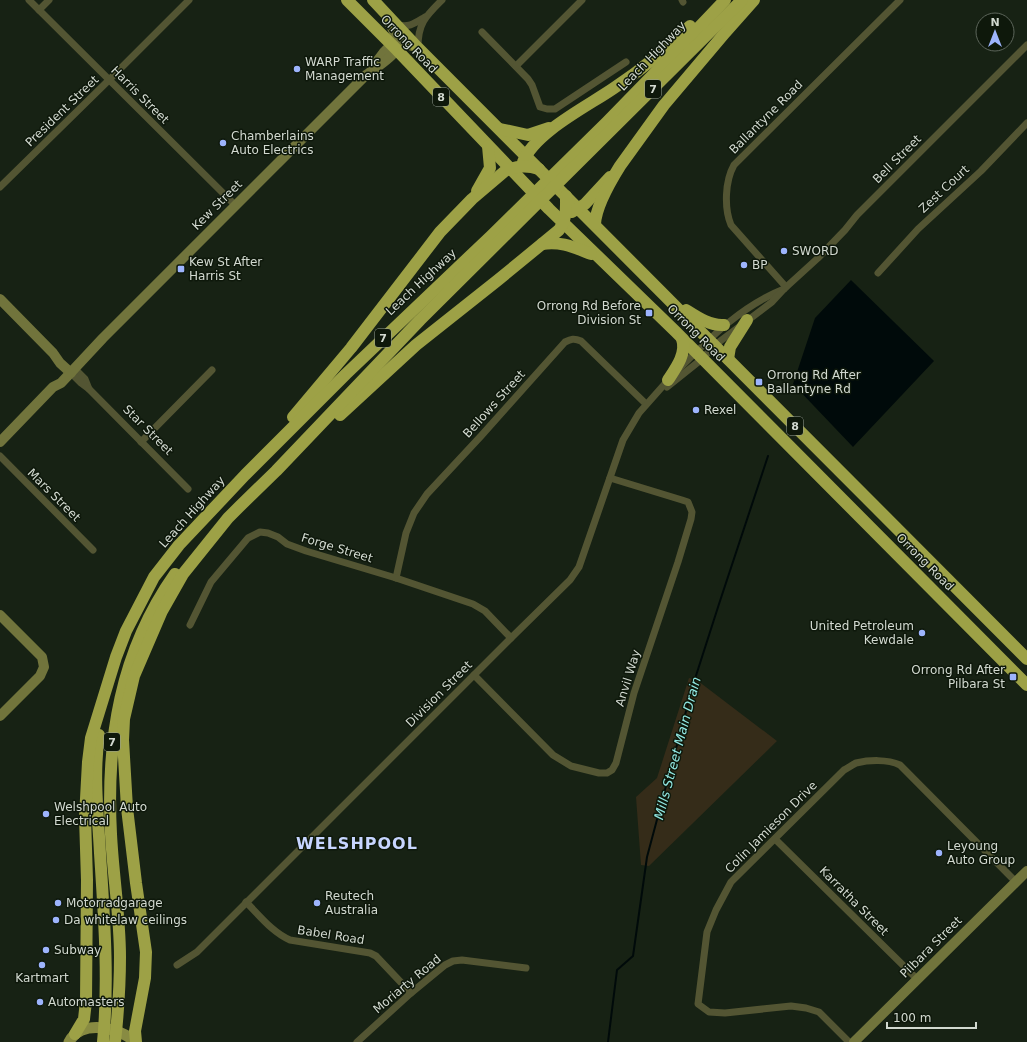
<svg xmlns="http://www.w3.org/2000/svg" width="1027" height="1042" viewBox="0 0 1027 1042" font-family="'DejaVu Sans',sans-serif">
<rect width="100%" height="100%" fill="#172214"/>
<polygon fill="#352c19" points="689,678 698,681 777,741 649,866 641,865 636,797 657,778"/>
<polygon fill="#000a0a" points="851,280 934,361 853,447 793,384 815,318"/>
<g fill="none" stroke-linecap="round" stroke-linejoin="round">
<polyline stroke="#000a0a" stroke-width="2" points="608,1042 617,970 633,956 647,857 693,685 719,604 768,456"/>
<g stroke="#535533" stroke-width="7">
<polyline points="29,0 235,205"/>
<polyline points="682,0 683,2"/>
<polyline points="39,10 49,0"/>
<path d="M 398,25 C 409,28 415,23 425,17"/>
<polyline points="482,32 528,79 532,85 540,107 547,109 555,109 626,62"/>
<path d="M 418,47 C 418,23 426,16 442,0"/>
<polyline points="516,66 582,0"/>
<polyline points="0,187 109,80 189,0"/>
<polyline points="878,273 918,229 981,171 1027,123"/>
<path d="M 786,287 L 731,225 C 724,208 725,181 734,165 L 900,0"/>
<polyline points="75,369 85,379 89,389"/>
<path d="M 678,370 C 710,338 741,306 784,289"/>
<polyline points="71,373 81,383 89,389 188,489"/>
<polyline points="667,387 702,359 715,345 772,302 784,289 818,258 845,230 857,215 1027,45"/>
<polyline points="141,442 212,370"/>
<polyline points="0,456 93,550"/>
<path d="M 396,578 L 406,533 L 414,513 L 427,494 L 481,436 L 565,342 C 571,339 574,338 581,341 L 646,404"/>
<polyline points="190,625 211,582 248,538 260,532 268,533 278,537 287,544 306,551 396,578 473,604 485,611 511,638"/>
<polyline points="474,675 553,755 571,766 599,773 607,773 612,770 616,763 634,693 678,562 691,519 692,512 688,502 682,500 610,478"/>
<polyline points="775,839 917,979"/>
<path d="M 246,902 C 260,916 272,932 290,940 L 370,953 L 376,956 L 411,993"/>
<polyline points="177,965 197,952 511,638 570,580 579,567 623,440 639,413 670,378"/>
<polyline points="357,1042 411,993 445,965 453,961 462,960 526,968"/>
<path d="M 849,1042 L 819,1012 L 806,1008 L 791,1006 L 725,1013 L 709,1012 L 698,1004 L 707,932 L 716,910 L 731,882 L 844,770 C 848,768 852,765 856,763 C 869,760 887,759 900,765 L 1016,882"/>
</g>
<g stroke="#71743c" stroke-width="10">
<polyline points="375,64 384,52 391,45 409,45 418,48"/>
<polyline points="0,299 53,353 60,363 71,373"/>
<path d="M 0,442 L 53,387 L 61,383 L 103,338 L 366,75 C 374,69 392,58 396,50 C 400,43 392,26 387,20"/>
<polyline points="0,615 42,657 44,667 40,676 0,716"/>
<polyline points="854,1042 1027,871"/>
</g>
<path stroke="#888b42" stroke-width="11" d="M 69,1042 C 81,1019 119,1027 135,1042"/>
<g stroke="#9da146" stroke-width="12">
<polyline points="347,0 397,50 549,209 675,331 1027,685"/>
<polyline points="373,0 418,48 1027,659"/>
<polyline points="500,129 528,135 549,128"/>
<path d="M 523,162 C 535,132 588,106 614,88 C 641,70 667,49 690,26"/>
<polyline points="477,191 490,168 488,146"/>
<polyline points="572,212 585,204 610,177"/>
<path d="M 595,224 C 596,206 610,182 620,166 L 664,105 L 724,34 L 754,0"/>
<path d="M 542,244 C 561,241 573,247 591,254"/>
<path d="M 686,310 C 697,317 710,326 724,325"/>
<polyline points="728,359 730,347 747,320"/>
<path d="M 668,380 C 676,368 687,353 682,339"/>
<path d="M 340,415 L 416,345 L 498,280 L 559,230 C 567,219 566,208 566,196"/>
<path d="M 293,417 L 351,348 L 440,232 L 472,199 L 505,171 C 517,165 527,165 539,169"/>
<path d="M 99,735 C 93,775 98,813 100,853 C 104,916 109,979 103,1042"/>
<polyline points="75,1034 84,1019 86,1001 87,880 85,817 88,762 91,738 116,657 126,631 154,577 179,545 245,475 346,374 491,236 607,122 687,40 725,0"/>
<path d="M 115,1042 C 118,1014 120,986 120,957 C 120,916 113,875 111,834 C 106,740 120,652 175,574"/>
<polyline points="136,1042 135,1031 145,978 146,952 136,883 127,808 123,740 124,719 134,676 162,611 183,574 228,518 239,507 276,471 420,320 742,0"/>
</g>
</g>
<g fill="#9db4fd" stroke="#0e180b" stroke-width="1.5">
<circle cx="297" cy="69" r="4"/>
<circle cx="223" cy="143" r="4"/>
<circle cx="784" cy="251" r="4"/>
<circle cx="744" cy="265" r="4"/>
<rect x="177" y="265" width="8" height="8" rx="2"/>
<rect x="645" y="309" width="8" height="8" rx="2"/>
<rect x="755" y="378" width="8" height="8" rx="2"/>
<circle cx="696" cy="410" r="4"/>
<circle cx="922" cy="633" r="4"/>
<rect x="1009" y="673" width="8" height="8" rx="2"/>
<circle cx="46" cy="814" r="4"/>
<circle cx="939" cy="853" r="4"/>
<circle cx="58" cy="903" r="4"/>
<circle cx="317" cy="903" r="4"/>
<circle cx="56" cy="920" r="4"/>
<circle cx="46" cy="950" r="4"/>
<circle cx="42" cy="965" r="4"/>
<circle cx="40" cy="1002" r="4"/>
</g>
<g text-anchor="middle" stroke-width="3" stroke-linejoin="round" paint-order="stroke">
<g fill="#0e180b" stroke="#979f95" stroke-width="1">
<rect x="645" y="80" width="16" height="18" rx="3"/>
<rect x="433" y="88" width="16" height="18" rx="3"/>
<rect x="375" y="329" width="16" height="18" rx="3"/>
<rect x="787" y="417" width="16" height="18" rx="3"/>
<rect x="104" y="733" width="16" height="18" rx="3"/>
</g>
<g font-size="11" font-weight="bold" fill="#d2d9d0">
<text x="653" y="93">7</text>
<text x="441" y="101">8</text>
<text x="383" y="342">7</text>
<text x="795" y="430">8</text>
<text x="112" y="746">7</text>
</g>
<g font-size="12" fill="#d2d9d0" stroke="#0e180b">
<text transform="translate(409 44) rotate(46)" y="4">Orrong Road</text>
<text transform="translate(652 56) rotate(-46)" y="4">Leach Highway</text>
<text transform="translate(140 95) rotate(45)" y="4">Harris Street</text>
<text transform="translate(62 111) rotate(-44)" y="4">President Street</text>
<text transform="translate(766 117) rotate(-45)" y="4">Ballantyne Road</text>
<text transform="translate(897 159) rotate(-45)" y="4">Bell Street</text>
<text transform="translate(944 189) rotate(-43)" y="4">Zest Court</text>
<text transform="translate(217 205) rotate(-45)" y="4">Kew Street</text>
<text transform="translate(421 282) rotate(-43)" y="4">Leach Highway</text>
<text transform="translate(696 333) rotate(45)" y="4">Orrong Road</text>
<text transform="translate(494 404) rotate(-48)" y="4">Bellows Street</text>
<text transform="translate(148 430) rotate(45)" y="4">Star Street</text>
<text transform="translate(54 495) rotate(45)" y="4">Mars Street</text>
<text transform="translate(192 512) rotate(-48)" y="4">Leach Highway</text>
<text transform="translate(337 548) rotate(17)" y="4">Forge Street</text>
<text transform="translate(925 562) rotate(45)" y="4">Orrong Road</text>
<text transform="translate(628 678) rotate(-73)" y="4">Anvil Way</text>
<text transform="translate(439 694) rotate(-45)" y="4">Division Street</text>
<text transform="translate(771 827) rotate(-45)" y="4">Colin Jamieson Drive</text>
<text transform="translate(854 901) rotate(45)" y="4">Karratha Street</text>
<text transform="translate(331 935) rotate(9)" y="4">Babel Road</text>
<text transform="translate(931 947) rotate(-45)" y="4">Pilbara Street</text>
<text transform="translate(407 984) rotate(-40)" y="4">Moriarty Road</text>
</g>
<g font-size="12" fill="#d2d9d0" stroke="#0e180b" text-anchor="start">
<text x="305" y="66">WARP Traffic<tspan x="305" dy="14">Management</tspan></text>
<text x="231" y="140">Chamberlains<tspan x="231" dy="14">Auto Electrics</tspan></text>
<text x="792" y="255">SWORD</text>
<text x="189" y="266">Kew St After<tspan x="189" dy="14">Harris St</tspan></text>
<text x="752" y="269">BP</text>
<text x="641" y="310" text-anchor="end">Orrong Rd Before<tspan x="641" dy="14">Division St</tspan></text>
<text x="767" y="379">Orrong Rd After<tspan x="767" dy="14">Ballantyne Rd</tspan></text>
<text x="704" y="414">Rexel</text>
<text x="914" y="630" text-anchor="end">United Petroleum<tspan x="914" dy="14">Kewdale</tspan></text>
<text x="1005" y="674" text-anchor="end">Orrong Rd After<tspan x="1005" dy="14">Pilbara St</tspan></text>
<text x="54" y="811">Welshpool Auto<tspan x="54" dy="14">Electrical</tspan></text>
<text x="947" y="850">Leyoung<tspan x="947" dy="14">Auto Group</tspan></text>
<text x="325" y="900">Reutech<tspan x="325" dy="14">Australia</tspan></text>
<text x="66" y="907">Motorradgarage</text>
<text x="64" y="924">Da whitelaw ceilings</text>
<text x="54" y="954">Subway</text>
<text x="42" y="982" text-anchor="middle">Kartmart</text>
<text x="48" y="1006">Automasters</text>
</g>
<g font-size="13" font-style="italic" fill="#92e9e4" stroke="#0e180b">
<text transform="translate(677 748) rotate(-75)" y="5">Mills Street Main Drain</text>
</g>
<g font-size="16" font-weight="bold" letter-spacing="1" fill="#c7d5ff" stroke="#0e180b">
<text x="357" y="849">WELSHPOOL</text>
</g>
</g>
<g transform="translate(995 32)"><circle r="19" fill="#0e180b" stroke="#5c655a"/>
<path d="M0-3L7 15L0 10L-7 15Z" fill="#9db4fd"/>
<text y="-6" font-size="11" font-weight="bold" text-anchor="middle" fill="#d2d9d0">N</text>
</g>
<path d="M887 1022v6h89v-6" fill="none" stroke="#d2d9d0" stroke-width="2"/>
<text x="893" y="1022" font-size="12" fill="#d2d9d0" stroke="#0e180b" stroke-width="3" paint-order="stroke">100 m</text>
</svg>
